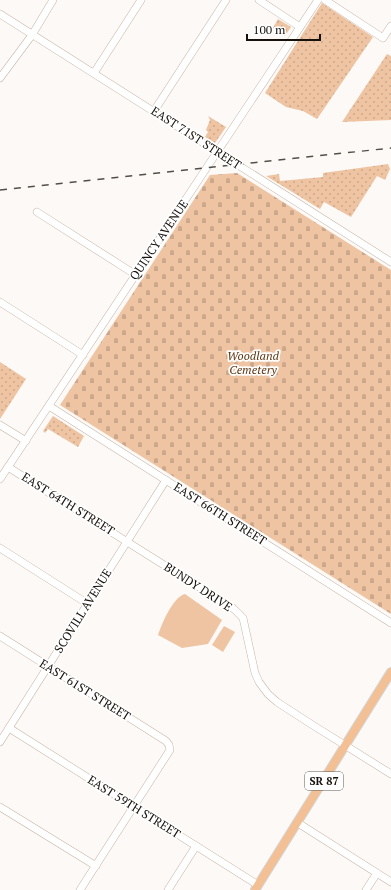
<svg xmlns="http://www.w3.org/2000/svg" width="391" height="890" viewBox="0 0 391 890" font-family="'PT Serif',serif">
<defs>
<pattern id="grass-dots" width="8" height="8" patternUnits="userSpaceOnUse"><rect width="8" height="8" fill="#eec4a3"/><path d="M2 2h.1M6 6h.1" fill="none" stroke="#cba78b" stroke-width="1.8" stroke-linecap="round"/></pattern>
<pattern id="cemetery-stones" width="16" height="16" patternUnits="userSpaceOnUse"><rect width="16" height="16" fill="#eec4a3"/><path d="M2 7V4a2 2 0 0 1 4 0v3zM10 15v-3a2 2 0 0 1 4 0v3z" fill="#cba78b"/></pattern>
</defs>
<rect width="100%" height="100%" fill="#fdf9f6"/>
<g fill="url(#grass-dots)">
<polygon points="322,3 373,37 317,119 303,111 286,107 265,93"/>
<polygon points="278,19 291,27 285,36 273,28"/>
<polygon points="387,54 391,56 391,120 342,122"/>
<polygon points="208,116 226,127 215,143 205,137 208,132 206,130 210,120"/>
<polygon points="388,164 390,169 385,180 377,176 351,217 324,202 320,209 266,176 279,174 280,181 323,177 323,173"/>
<polygon points="0,362 26,379 0,419"/>
<polygon points="53,416 84,436 78,447 48,429 45,433 43,431"/>
</g>
<polygon fill="url(#cemetery-stones)" points="237,173 391,270 391,614 60,405 210,175"/>
<g fill="#eec4a3">
<path d="M 185,594 L 222,620 L 208,644 L 182,648 L 158,635 C 162,623 173,597 185,594 Z"/>
<polygon points="224,626 235,632 223,652 212,645"/>
</g>
<g fill="none" stroke-linecap="round" stroke-linejoin="round">
<g stroke="#c6b4a7" stroke-width="8">
<g id="minor">
<polyline points="259,0 300,27"/>
<polyline points="325,0 383,38 391,26"/>
<polyline points="0,14 391,262"/>
<polyline points="94,73 141,0"/>
<polyline points="0,78 32,35 53,0"/>
<polyline points="154,111 226,0"/>
<polyline points="37,212 136,275"/>
<polyline points="0,302 83,355"/>
<polyline points="49,406 391,623"/>
<polyline points="0,425 26,441"/>
<polyline points="8,467 234,609 243,618 255,673 259,682 268,694 277,702 311,724 391,774"/>
<polyline points="0,479 318,0"/>
<polyline points="0,548 88,604"/>
<polyline points="0,636 166,741 169,745 170,750 80,890"/>
<polyline points="9,728 258,885"/>
<polyline points="0,742 166,480"/>
<polyline points="0,807 96,866"/>
<polyline points="298,823 391,882"/>
<polyline points="168,890 196,846"/>
<polyline points="366,890 377,873"/>
</g>
</g>
<g stroke="#d5d4d3" stroke-width="10">
<polyline id="major" points="255,890 391,672"/>
</g>
<use href="#minor" stroke="#fff" stroke-width="7"/>
<use href="#major" stroke="#f2c094" stroke-width="8"/>
<polyline stroke="#534e49" stroke-width="1.5" stroke-dasharray="7 7" stroke-linecap="butt" points="0,190 391,148"/>
</g>
<g text-anchor="middle" stroke-width="3.5" stroke-linejoin="round" paint-order="stroke">
<rect fill="#fff" stroke="#5d5855" stroke-width="1" x="305" y="772" width="38" height="18" rx="3"/>
<g font-size="11" font-weight="bold" fill="#17110c">
<text x="324" y="785">SR 87</text>
</g>
<g font-size="12" fill="#17110c" stroke="#fff">
<text transform="translate(196 138) rotate(33)" y="4">EAST 71ST STREET</text>
<text transform="translate(159 240) rotate(-56)" y="4">QUINCY AVENUE</text>
<text transform="translate(68 504) rotate(32)" y="4">EAST 64TH STREET</text>
<text transform="translate(220 514) rotate(32)" y="4">EAST 66TH STREET</text>
<text transform="translate(198 587) rotate(33)" y="4">BUNDY DRIVE</text>
<text transform="translate(83 611) rotate(-58)" y="4">SCOVILL AVENUE</text>
<text transform="translate(85 690) rotate(32)" y="4">EAST 61ST STREET</text>
<text transform="translate(134 807) rotate(32)" y="4">EAST 59TH STREET</text>
</g>
<g font-size="12" font-style="italic" fill="#5f3712" stroke="#fff">
<text x="253" y="360">Woodland<tspan x="253" dy="14">Cemetery</tspan></text>
</g>
</g>
<path d="M247 34v6h73v-6" fill="none" stroke="#17110c" stroke-width="2"/>
<text x="253" y="34" font-size="12" fill="#17110c" stroke="#ffffff" stroke-width="3" paint-order="stroke">100 m</text>
</svg>
